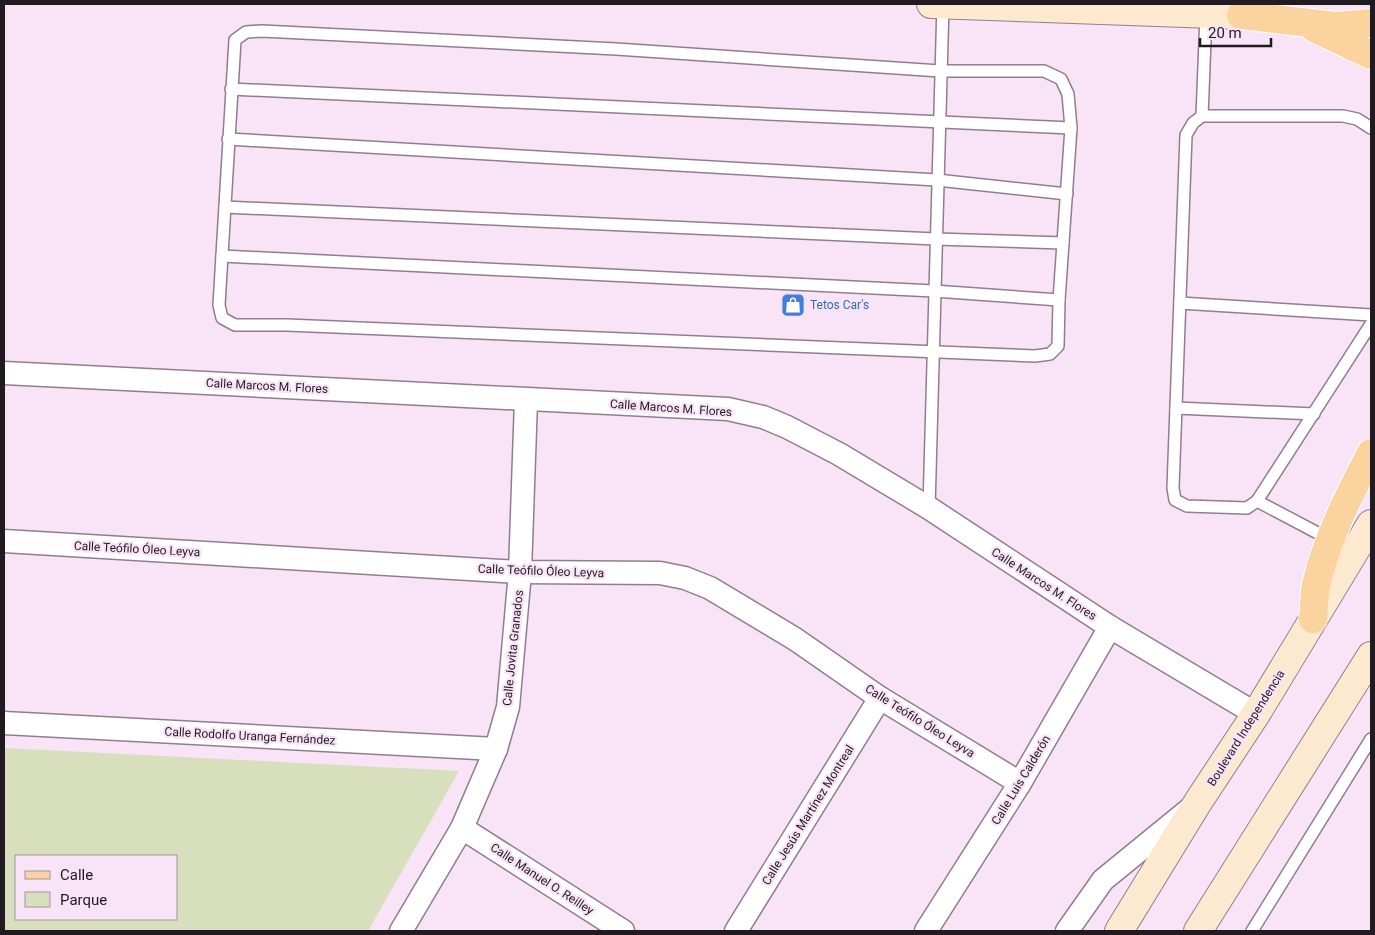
<svg xmlns="http://www.w3.org/2000/svg" width="1375" height="935" viewBox="0 0 1375 935" font-family="Roboto,sans-serif">
<rect width="100%" height="100%" fill="#f8e4f6"/>
<path fill="#d7dfbd" fill-rule="evenodd" d="M 4,749 L 4,748 L 459,771 L 368,931 L 4,931 ZM 16,856 L 176,856 L 176,919 L 16,919 Z"/>
<g fill="none" stroke-linecap="round" stroke-linejoin="round">
<g stroke="#907e8e" stroke-width="14">
<g id="lane">
<polygon points="262,31 616,49 940,71 1044,71 1061,79 1068,94 1071,128 1059,300 1058,346 1050,354 1035,356 287,325 235,325 222,318 219,305 235,40 246,32"/>
<polyline points="231,89 1071,128"/>
<polyline points="1202,116 1206,15"/>
<polyline points="1371,128 1357,119 1343,116 1202,116 1193,123 1186,135 1173,488 1175,500 1187,506 1247,508 1257,501 1371,324"/>
<polyline points="228,139 937,180 1067,194"/>
<polyline points="225,207 936,239 1063,243"/>
<polyline points="222,256 934,291 1059,300"/>
<polyline points="1180,303 1371,315"/>
<polyline points="1176,408 1314,414"/>
<polyline points="1257,501 1329,539"/>
<polyline points="929,508 943,4"/>
<polyline points="1252,931 1371,739"/>
</g>
</g>
<g stroke="#907e8e" stroke-width="25">
<g id="street">
<polyline points="4,373 728,409 763,417 787,427 839,454 929,508 1110,627 1256,714"/>
<polyline points="4,541 520,572 660,573 685,578 710,588 795,639 880,698 1020,783"/>
<polyline points="4,723 496,749"/>
<polyline points="462,828 623,931"/>
<polyline points="401,931 462,828 496,749 508,707 520,572 526,400"/>
<polyline points="736,931 880,698"/>
<polyline points="926,931 1020,783 1110,627"/>
<polyline points="1067,931 1103,880 1190,809"/>
</g>
</g>
<g stroke="#907e8e" stroke-width="30">
<g id="secondary">
<polyline points="931,4 1241,15"/>
<polyline points="1119,931 1198,802 1256,714 1371,524"/>
<polyline points="1198,931 1371,656"/>
</g>
</g>
<g stroke="#fff" stroke-width="30">
<g id="primary">
<polyline points="1241,15 1336,26 1371,23"/>
<polyline points="1314,28 1371,55"/>
<path d="M 1313,619 C 1314,608 1314,596 1316,585 C 1327,538 1349,495 1371,453"/>
</g>
</g>
<use href="#lane" stroke="#fff" stroke-width="11"/>
<use href="#street" stroke="#fff" stroke-width="22"/>
<use href="#secondary" stroke="#fde9cf" stroke-width="28"/>
<use href="#primary" stroke="#fad39f" stroke-width="28"/>
</g>
<defs>
<g id="shop-square" transform="scale(1.25)"><rect x="-9" y="-9" width="18" height="18" rx="4" fill="#3f7fe0" stroke="#f8e4f6"/><path d="M-5-2.5h2.3a2.7 3.5 0 0 1 5.4 0H5L5.5 6h-11ZM-1.5-2.5h3a1.5 2.3 0 0 0-3 0Z" fill="#fff"/></g>
</defs>
<g fill-rule="evenodd">
<use href="#shop-square" x="793" y="305"/>
</g>
<g text-anchor="middle" stroke-width="4.5" stroke-linejoin="round" paint-order="stroke">
<g font-size="12" fill="#366cbe" stroke="#f8e4f6" text-anchor="start">
<text x="810" y="309">Tetos Car's</text>
</g>
<g font-size="12" fill="#211a20" stroke="#f8e4f6">
<text transform="translate(267 386) rotate(3)" y="4">Calle Marcos M. Flores</text>
<text transform="translate(671 408) rotate(4)" y="4">Calle Marcos M. Flores</text>
<text transform="translate(137 549) rotate(3)" y="4">Calle Teófilo Óleo Leyva</text>
<text transform="translate(541 571) rotate(2)" y="4">Calle Teófilo Óleo Leyva</text>
<text transform="translate(1044 584) rotate(33)" y="4">Calle Marcos M. Flores</text>
<text transform="translate(513 648) rotate(-84)" y="4">Calle Jovita Granados</text>
<text transform="translate(920 721) rotate(32)" y="4">Calle Teófilo Óleo Leyva</text>
<text transform="translate(1246 728) rotate(-58)" y="4">Boulevard Independencia</text>
<text transform="translate(250 736) rotate(3)" y="4">Calle Rodolfo Uranga Fernández</text>
<text transform="translate(1021 780) rotate(-59)" y="4">Calle Luis Calderón</text>
<text transform="translate(808 815) rotate(-58)" y="4">Calle Jesús Martínez Montreal</text>
<text transform="translate(542 879) rotate(33)" y="4">Calle Manuel O. Reilley</text>
</g>
</g>
<rect width="1375" height="935" fill="none" stroke="#211a20" stroke-width="10"/>
<rect x="15" y="855" width="162" height="65" fill="#f8e4f6" stroke="#a293a0"/>
<rect x="25" y="871" width="25" height="8" fill="#fad39f" stroke="#a293a0"/>
<text x="60" y="880" font-size="15" fill="#211a20">Calle</text>
<rect x="25" y="892" width="25" height="15" fill="#d7dfbd" stroke="#a293a0"/>
<text x="60" y="905" font-size="15" fill="#211a20">Parque</text>
<path d="M1200 38v8h71v-8" fill="none" stroke="#211a20" stroke-width="2.5"/>
<text x="1208" y="38" font-size="15" fill="#211a20" stroke="#f8e4f6" stroke-width="4" paint-order="stroke">20 m</text>
</svg>
